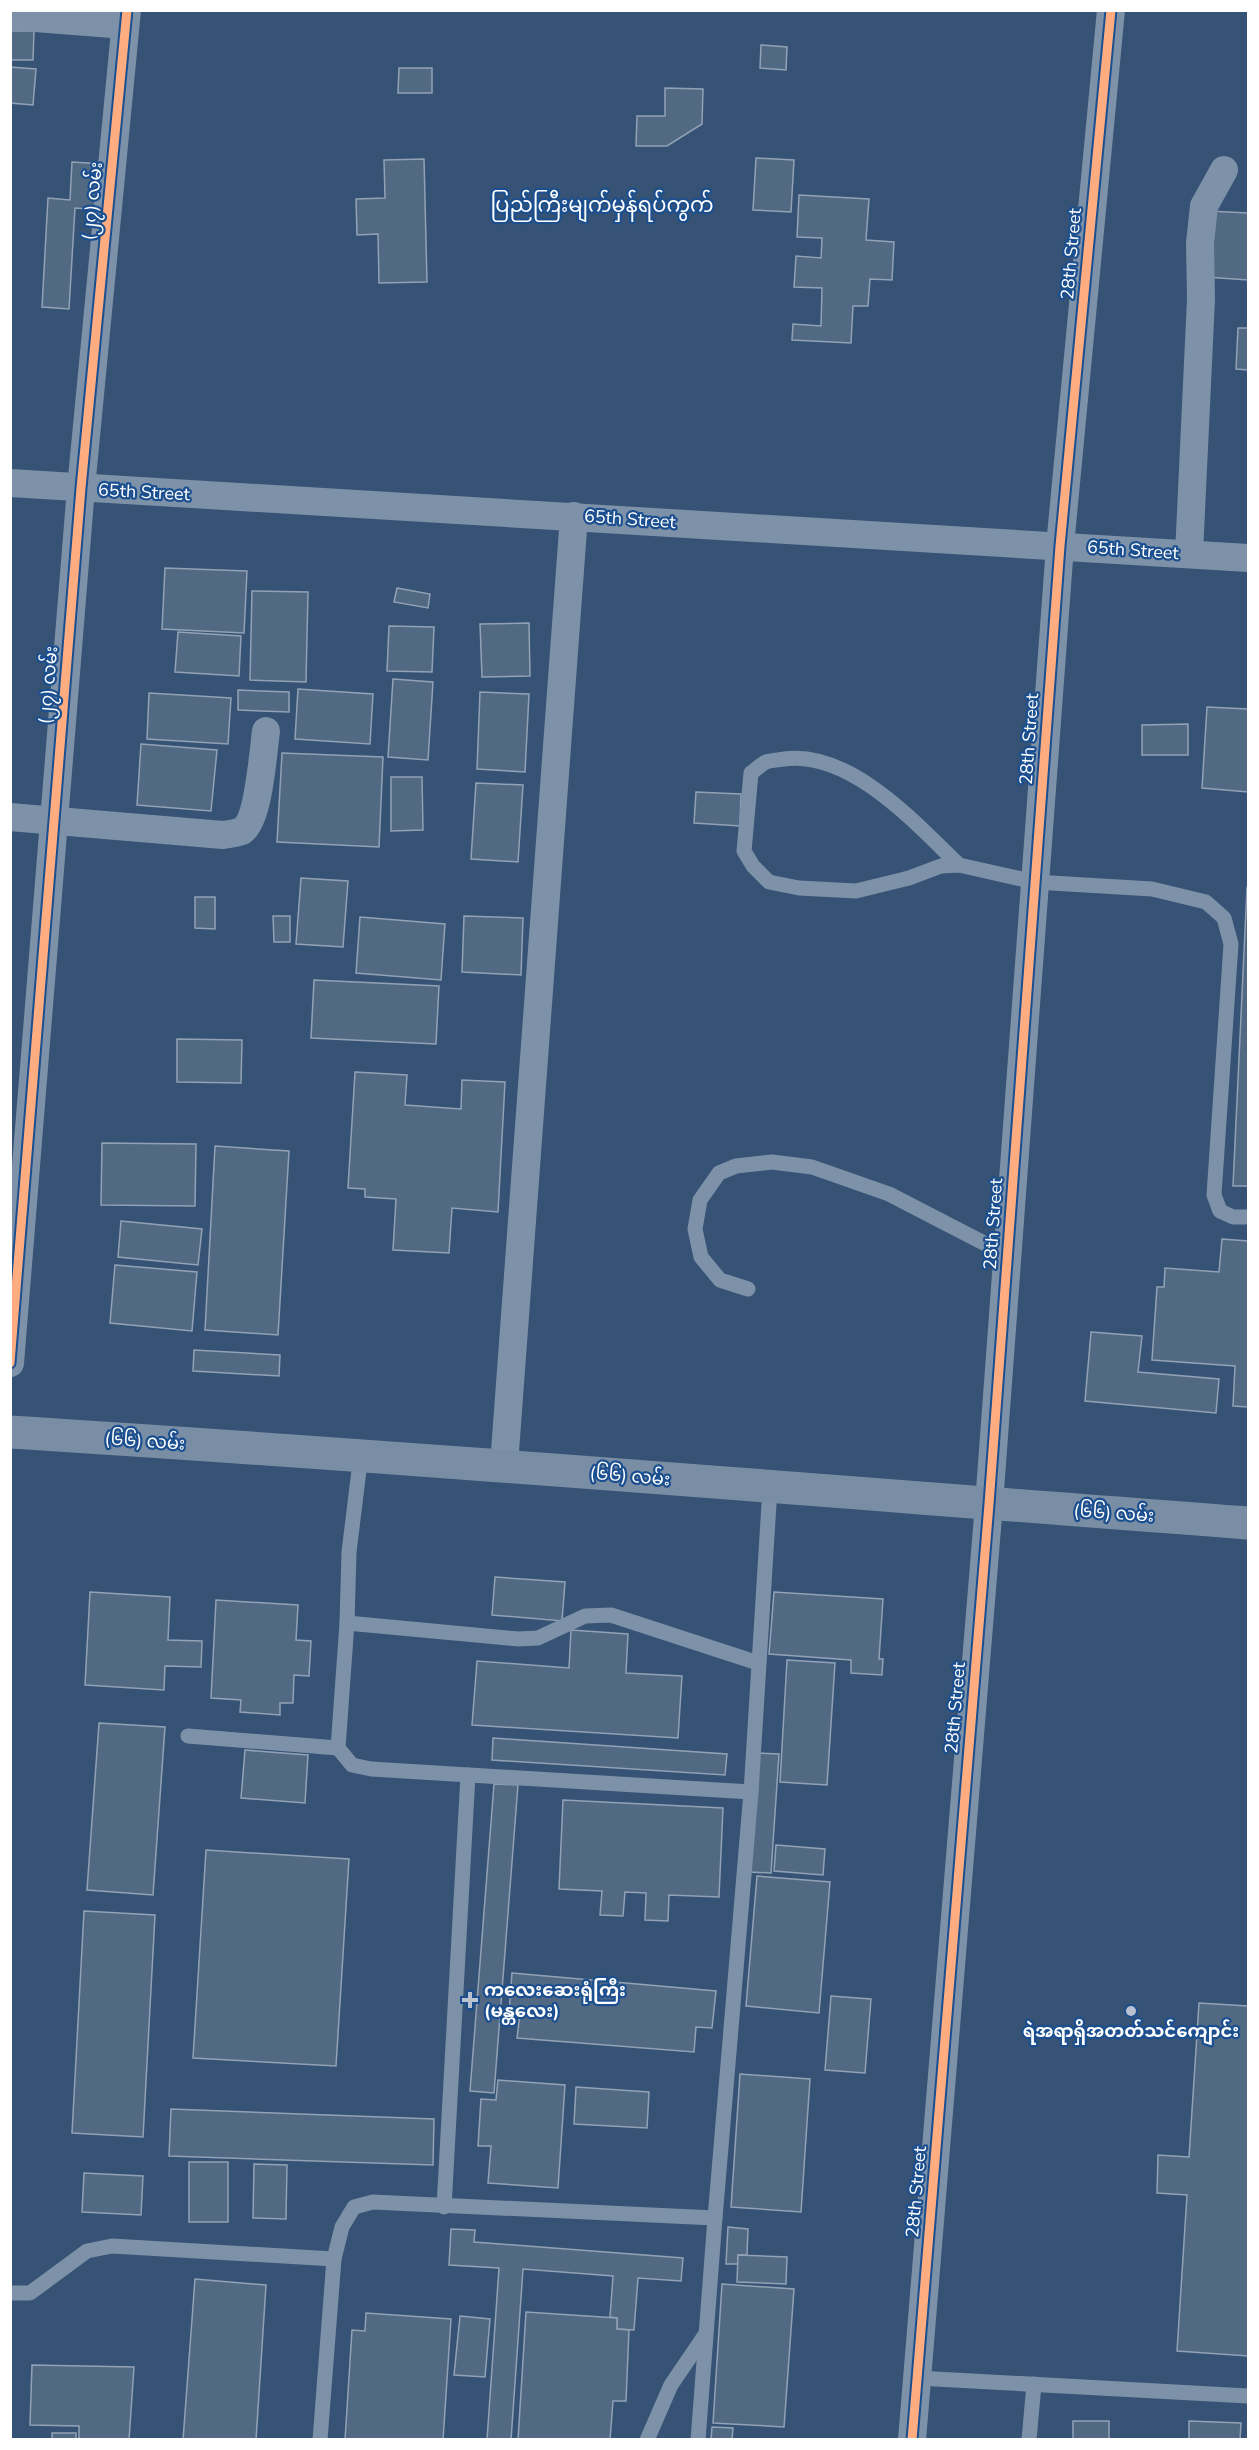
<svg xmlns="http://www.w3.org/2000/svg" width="1259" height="2450" viewBox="0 0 1259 2450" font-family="'Nunito Sans','Noto Sans Myanmar',sans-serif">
<rect width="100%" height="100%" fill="#365274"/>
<g fill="#526984" stroke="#92a2b6" stroke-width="1.5">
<polygon points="10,31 34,31 33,60 10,60"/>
<polygon points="761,45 787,47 786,70 760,68"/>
<polygon points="10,67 36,69 33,105 10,103"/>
<polygon points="399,68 432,68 432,93 398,93"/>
<polygon points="665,88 703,89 702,124 667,146 636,146 637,116 665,116"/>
<polygon points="756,158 794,160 791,212 753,210"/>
<polygon points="424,159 427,282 379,283 378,234 357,235 356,199 385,198 384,160"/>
<polygon points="72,162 104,164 101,210 75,208 69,309 42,307 48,198 70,200"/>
<polygon points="799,195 869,199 866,240 894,242 892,280 870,279 868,306 853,306 851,343 792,340 793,324 821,326 822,288 794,287 796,256 821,258 822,238 797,237"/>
<polygon points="1208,211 1248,213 1248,280 1205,277"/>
<polygon points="1238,328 1248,328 1248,370 1236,369"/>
<polygon points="165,568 247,571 244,633 162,629"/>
<polygon points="397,588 430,594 428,608 394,602"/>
<polygon points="252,591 308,592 306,682 250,680"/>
<polygon points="529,623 530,676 482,677 480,624"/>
<polygon points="389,626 434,627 432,672 387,671"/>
<polygon points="178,632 241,636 239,676 175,672"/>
<polygon points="393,679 433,682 428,760 388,757"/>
<polygon points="298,689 373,694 370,744 295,739"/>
<polygon points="238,690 289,692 289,712 238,710"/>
<polygon points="480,692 529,694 525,772 477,769"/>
<polygon points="149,693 231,698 228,744 147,739"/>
<polygon points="1207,707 1248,709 1248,792 1202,788"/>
<polygon points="1188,724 1188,755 1142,755 1142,725"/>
<polygon points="141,744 217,750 211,811 137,805"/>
<polygon points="282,753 383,757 379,847 277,842"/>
<polygon points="391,777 422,777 423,830 391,831"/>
<polygon points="476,783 523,785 518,862 471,859"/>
<polygon points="696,792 741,794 740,826 694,823"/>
<polygon points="301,878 348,881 343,947 296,944"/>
<polygon points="1247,888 1248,889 1248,1186 1233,1186"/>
<polygon points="195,897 215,897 215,929 195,928"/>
<polygon points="273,916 290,916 290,942 274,942"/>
<polygon points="464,916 523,918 521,975 462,972"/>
<polygon points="360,917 445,924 441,980 356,973"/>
<polygon points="314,980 439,986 436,1044 311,1038"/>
<polygon points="177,1039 242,1040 241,1083 177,1082"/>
<polygon points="355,1072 407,1075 405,1105 461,1109 462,1080 505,1082 498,1212 452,1208 449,1253 393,1250 396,1199 365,1197 365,1189 348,1188"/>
<polygon points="102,1143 196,1144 195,1206 101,1205"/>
<polygon points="215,1146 289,1151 278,1335 205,1330"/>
<polygon points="121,1221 202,1229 198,1265 118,1257"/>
<polygon points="1222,1239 1248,1241 1248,1407 1233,1406 1235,1366 1152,1360 1157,1287 1164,1287 1165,1268 1219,1272"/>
<polygon points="115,1265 197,1272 192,1331 110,1323"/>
<polygon points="1091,1332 1142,1336 1138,1372 1219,1379 1216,1413 1085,1401"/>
<polygon points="194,1350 280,1355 279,1376 193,1371"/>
<polygon points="495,1577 565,1582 562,1621 492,1615"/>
<polygon points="90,1592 170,1597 168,1640 202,1641 201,1667 165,1666 164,1690 85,1685"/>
<polygon points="774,1592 883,1599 879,1659 883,1659 882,1675 851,1673 851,1660 769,1654"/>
<polygon points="216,1600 298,1605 296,1640 311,1641 309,1676 294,1675 293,1703 280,1703 280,1715 240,1712 241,1700 211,1698"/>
<polygon points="571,1630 628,1634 626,1673 682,1676 678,1738 472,1725 477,1661 569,1668"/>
<polygon points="787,1660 835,1663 827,1785 780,1782"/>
<polygon points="99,1723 165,1727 153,1895 87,1890"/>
<polygon points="493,1738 727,1754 725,1775 492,1760"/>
<polygon points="245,1750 308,1755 305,1803 241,1798"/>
<polygon points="758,1753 779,1754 771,1873 750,1872"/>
<polygon points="494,1784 518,1785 494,2093 470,2091"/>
<polygon points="563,1800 723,1808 719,1897 669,1895 668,1921 645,1920 646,1893 625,1892 623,1916 600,1915 602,1891 559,1889"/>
<polygon points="776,1845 825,1849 823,1875 774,1871"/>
<polygon points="206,1850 349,1859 336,2066 193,2058"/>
<polygon points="757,1876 830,1882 819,2013 746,2006"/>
<polygon points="84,1911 155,1915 143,2137 72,2133"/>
<polygon points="512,1973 716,1991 712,2028 696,2027 694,2052 517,2038 520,2014 509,2013"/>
<polygon points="831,1996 871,1999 865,2073 825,2070"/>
<polygon points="1199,2003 1248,2006 1248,2356 1177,2351 1187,2195 1157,2193 1158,2155 1189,2157"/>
<polygon points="740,2074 810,2079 801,2212 731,2207"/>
<polygon points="498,2080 565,2085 558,2188 488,2183 491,2146 478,2146 481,2099 496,2100"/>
<polygon points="576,2087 649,2092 647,2128 574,2124"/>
<polygon points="171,2109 434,2119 433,2165 169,2156"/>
<rect x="189" y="2162" width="39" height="60"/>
<polygon points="254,2164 287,2165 286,2219 253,2218"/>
<polygon points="84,2173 143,2176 141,2215 82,2212"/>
<polygon points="728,2227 748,2229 747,2255 738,2255 738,2264 726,2264"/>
<polygon points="451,2229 475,2230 474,2242 683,2258 681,2281 638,2278 634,2330 617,2329 617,2318 610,2317 613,2276 523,2269 511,2440 487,2440 499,2268 449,2265"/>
<polygon points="738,2255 787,2257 786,2284 737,2282"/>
<polygon points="195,2279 266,2285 256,2440 183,2440"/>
<polygon points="722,2284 794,2289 784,2427 713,2423"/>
<polygon points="526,2312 617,2318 617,2329 629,2330 626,2401 613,2401 610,2440 518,2440"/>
<polygon points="366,2313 451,2319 443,2440 345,2440 352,2330 365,2331"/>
<polygon points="460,2316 490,2319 485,2377 454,2375"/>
<polygon points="32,2365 134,2367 129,2440 79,2440 79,2426 30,2425"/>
<rect x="1073" y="2421" width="36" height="19"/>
<polygon points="1189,2421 1241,2423 1240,2440 1189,2440"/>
<polygon points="712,2427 733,2428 732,2440 711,2440"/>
<rect x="52" y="2433" width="24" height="7"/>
</g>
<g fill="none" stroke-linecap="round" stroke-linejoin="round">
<g stroke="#7d92a8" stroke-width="15">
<path d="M 959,865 C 916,824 851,750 784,759 C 779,760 771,760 766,762 C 761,764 756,770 751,773 L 744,851 L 753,866 L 769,882 L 799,888 L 856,891 L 909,878 L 941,866 L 959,865 L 1035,882 L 1152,889 L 1206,902 L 1224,918 L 1231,944 L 1214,1195 L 1220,1211 L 1233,1217 L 1248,1217"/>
<polyline points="748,1289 720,1280 701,1257 695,1229 700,1200 719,1173 736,1166 772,1162 812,1167 889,1194 1007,1255"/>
<polyline points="361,1454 349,1552 347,1623 518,1639 538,1638 585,1616 611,1615 758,1663"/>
<polyline points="347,1623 338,1748 352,1765 371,1769 751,1792"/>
<polyline points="188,1736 338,1748"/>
<polyline points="444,2207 468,1775"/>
<polyline points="10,2293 30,2293 87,2251 112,2246 334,2259"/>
<polyline points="917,2378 1248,2396"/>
<polyline points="320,2440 334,2259 342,2227 354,2207 373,2202 715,2218"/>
<polyline points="647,2440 671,2385 705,2335"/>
<polyline points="698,2440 715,2218 751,1792 770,1488"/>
<polyline points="1029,2440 1034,2384"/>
</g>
<g stroke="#7d92a8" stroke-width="28">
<polyline points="10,16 125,25"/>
<polyline points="10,483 1248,558"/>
<polyline points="1189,554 1201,299 1200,243 1204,206 1224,170"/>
<path d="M 10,817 L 223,835 C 229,834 237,833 242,831 C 259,820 263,752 266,731"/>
<polyline points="10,1363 81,488 127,10"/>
<polyline points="504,1465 574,516"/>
<polyline points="912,2440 989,1504 1060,546 1111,10"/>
</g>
<path stroke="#798da4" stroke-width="33" d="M 10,1432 C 423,1458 836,1492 1248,1523"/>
<g stroke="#1b4f8f" stroke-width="13">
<g id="cycleway">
<polyline points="10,1363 81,488 127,10"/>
<polyline points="912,2440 989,1504 1060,546 1111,10"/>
</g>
</g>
<use href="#cycleway" stroke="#ffac80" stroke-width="9"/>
</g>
<g fill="#b9c2ce" stroke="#1b4f8f" stroke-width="2">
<path d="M467 1991h6v6h6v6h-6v6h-6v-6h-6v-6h6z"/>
<circle cx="1131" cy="2011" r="6"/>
</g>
<g text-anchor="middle" stroke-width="4.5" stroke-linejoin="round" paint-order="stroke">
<g font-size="18" fill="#fff" stroke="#1b4f8f">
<text transform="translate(92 201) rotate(-84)" y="6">(၂၇) လမ်း</text>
<text transform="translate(1071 254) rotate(-85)" y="6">28th Street</text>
<text transform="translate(144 492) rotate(3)" y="6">65th Street</text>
<text transform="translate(630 519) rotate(4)" y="6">65th Street</text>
<text transform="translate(1133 550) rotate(4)" y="6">65th Street</text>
<text transform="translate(48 685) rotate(-85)" y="6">(၂၇) လမ်း</text>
<text transform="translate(1029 739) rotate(-86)" y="6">28th Street</text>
<text transform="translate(993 1224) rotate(-86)" y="6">28th Street</text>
<text transform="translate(145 1441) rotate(4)" y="6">(၆၆) လမ်း</text>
<text transform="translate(630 1476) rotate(5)" y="6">(၆၆) လမ်း</text>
<text transform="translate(1114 1513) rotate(4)" y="6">(၆၆) လမ်း</text>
<text transform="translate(955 1708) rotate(-85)" y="6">28th Street</text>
<text transform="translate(916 2192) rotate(-85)" y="6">28th Street</text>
</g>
<g font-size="18" font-weight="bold" fill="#fff" stroke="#1b4f8f" text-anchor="start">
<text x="484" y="1996">ကလေးဆေးရုံကြီး<tspan x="484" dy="21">(မန္တလေး)</tspan></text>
<text x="1131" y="2037" text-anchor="middle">ရဲအရာရှိအတတ်သင်ကျောင်း</text>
</g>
<g font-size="21" fill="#fff" stroke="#1b4f8f">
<text x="602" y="212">ပြည်ကြီးမျက်မှန်ရပ်ကွက်</text>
</g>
</g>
<rect width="1259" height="2450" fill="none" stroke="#ffffff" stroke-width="24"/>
</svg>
